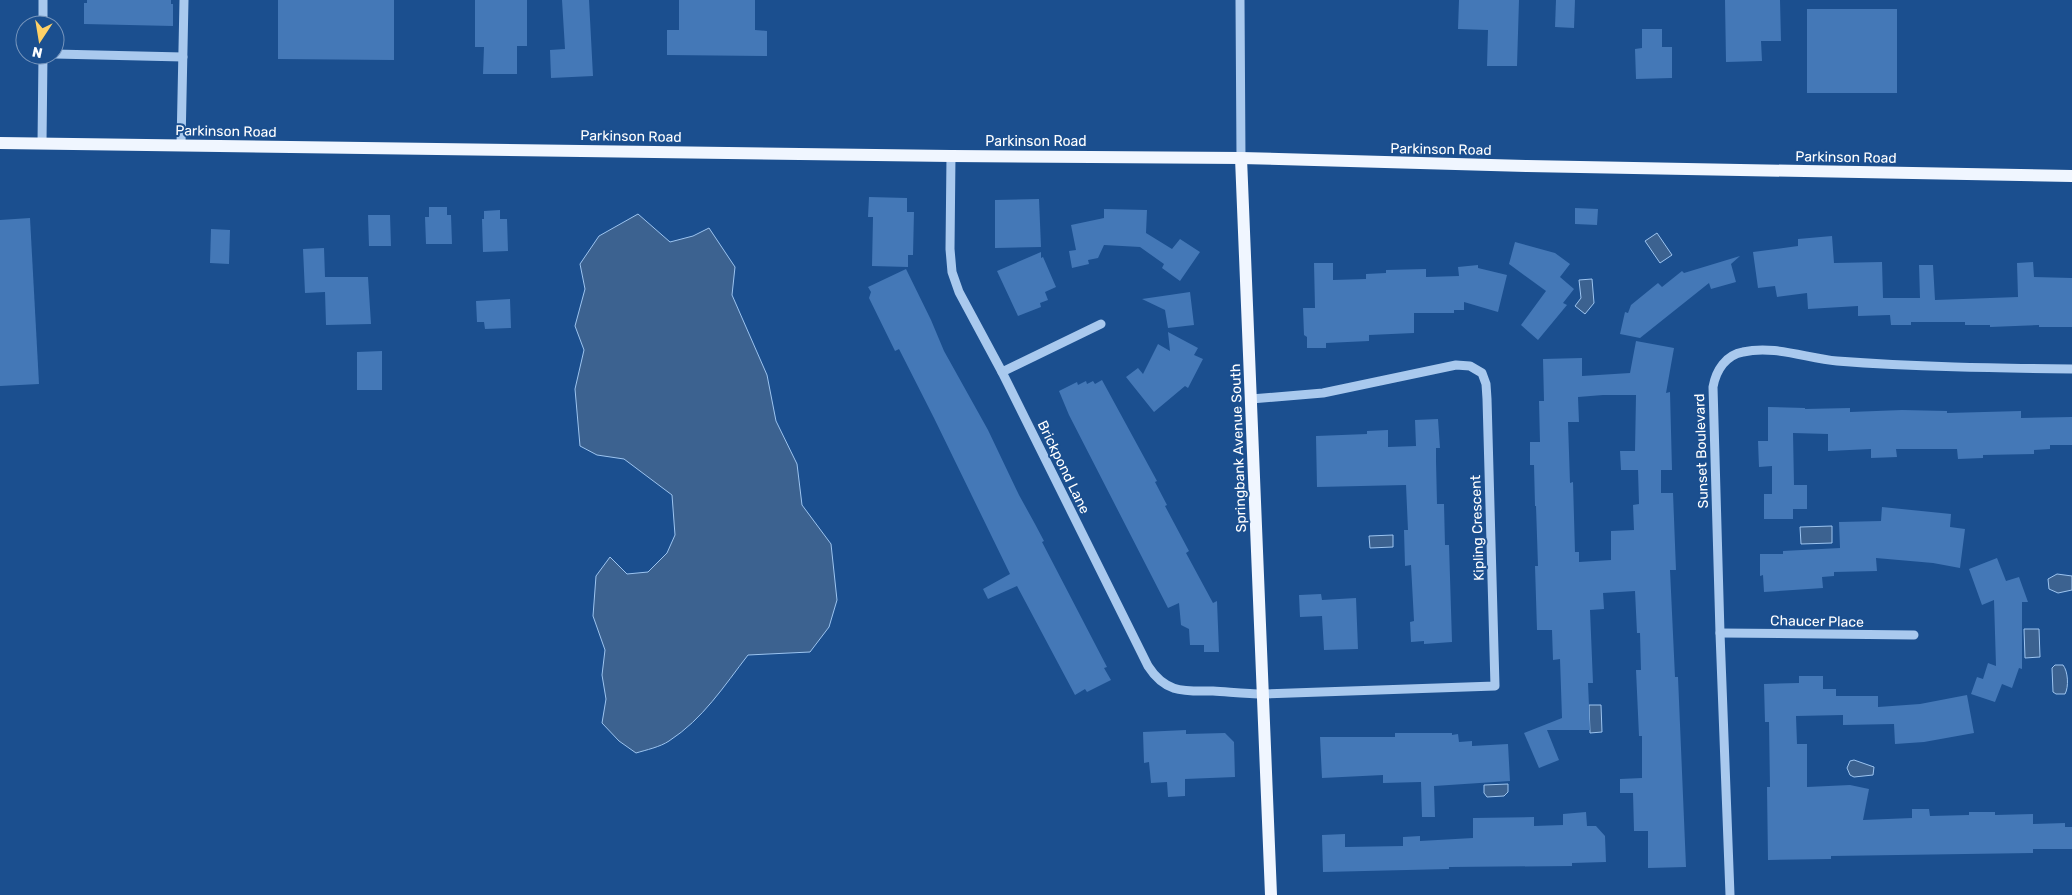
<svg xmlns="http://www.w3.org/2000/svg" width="2072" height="895" viewBox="0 0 2072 895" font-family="Rubik,sans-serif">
<rect width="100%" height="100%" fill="#1b4f8f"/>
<g fill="#3c6290" stroke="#9cc4f0">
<path d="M 638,214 L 670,242 L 693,236 L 709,228 L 735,267 L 732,295 L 767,375 L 776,421 L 797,464 L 802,505 L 831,544 L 837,600 L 829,627 L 810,652 L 748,655 C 724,686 703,719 669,741 C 660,747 646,750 636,753 L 619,741 L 602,723 L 606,699 L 602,675 L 605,650 L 593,616 L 596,576 L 610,557 L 627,574 L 648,572 L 667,553 L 675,535 L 672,495 L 624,459 L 597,455 L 580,446 L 575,389 L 584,350 L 575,326 L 585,289 L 580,264 L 599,236 Z"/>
<polygon points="1657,233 1672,255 1660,263 1645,241"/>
<polygon points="1592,279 1594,303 1585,314 1575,306 1581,298 1579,280"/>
<polygon points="1832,526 1832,543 1801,544 1800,527"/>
<polygon points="1393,535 1393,547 1370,548 1369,536"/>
<polygon points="2057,574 2072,576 2072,590 2058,593 2049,589 2048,579"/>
<polygon points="2024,629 2039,629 2040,657 2025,658"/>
<path d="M 2055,665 L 2063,665 C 2068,671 2069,687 2065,694 L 2056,694 L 2053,692 L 2052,668 Z"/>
<polygon points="1589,705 1601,705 1602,732 1590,733"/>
<polygon points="1854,760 1874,767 1873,775 1854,777 1850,775 1847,768 1850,761"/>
<polygon points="1508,784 1508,792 1504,796 1487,797 1484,793 1484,785"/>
</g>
<g fill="#4478b7" fill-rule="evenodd">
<polygon points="87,0 171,0 171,4 173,4 173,26 84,24 84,3 87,3"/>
<polygon points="278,0 394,0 394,60 278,59"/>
<polygon points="475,0 527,0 527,46 517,46 517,74 483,74 484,47 475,47"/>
<polygon points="562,0 589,0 593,76 551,78 550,50 565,49"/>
<polygon points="679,0 755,0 755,30 767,31 767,56 667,55 667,30 679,30"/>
<polygon points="1459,0 1519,0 1517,66 1487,66 1488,30 1458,29"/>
<polygon points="1556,0 1575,0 1574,28 1555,27"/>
<polygon points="1725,0 1780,0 1781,41 1761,41 1762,61 1726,62"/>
<rect x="1807" y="9" width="90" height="84"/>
<polygon points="1642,29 1662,29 1662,47 1672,47 1672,78 1636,79 1635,49 1642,48"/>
<polygon points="869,197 907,198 907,212 914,212 913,255 908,255 908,267 872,266 873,217 868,217"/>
<polygon points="1039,199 1041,247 995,248 995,200"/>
<polygon points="429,207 447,207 447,215 451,215 452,244 426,244 425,217 429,217"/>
<polygon points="1575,208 1598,209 1597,225 1575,224"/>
<polygon points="1104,209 1147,210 1146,233 1172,249 1180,239 1200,252 1180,281 1162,268 1164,264 1140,247 1104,245 1098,258 1088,260 1089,264 1072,268 1069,251 1076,250 1071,225 1104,218"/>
<polygon points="500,210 500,219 507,219 508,251 483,252 482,219 484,219 484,211"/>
<polygon points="368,215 390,215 391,246 369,246"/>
<polygon points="30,218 39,384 0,386 0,220"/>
<polygon points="211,229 230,230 229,264 210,263"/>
<polygon points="1832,236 1834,263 1882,262 1883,298 1920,298 1919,265 1933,265 1935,300 2018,297 2017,263 2033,262 2034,277 2072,278 2072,327 2039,327 2039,325 1990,327 1990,325 1965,325 1965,322 1911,322 1911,325 1891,325 1890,315 1858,316 1858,306 1808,309 1807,293 1777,297 1775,286 1758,288 1753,252 1798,246 1798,239"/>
<polygon points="1515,242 1555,253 1570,264 1560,277 1574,289 1563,303 1567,305 1538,340 1521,325 1546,291 1509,264"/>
<polygon points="324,248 325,277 368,277 371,324 326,325 325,292 305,293 303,249"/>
<polygon points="1041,252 1041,258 1043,257 1056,287 1045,292 1048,300 1040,303 1041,307 1018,316 997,271"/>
<polygon points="1740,256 1731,264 1736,282 1711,289 1709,283 1640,338 1620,334 1625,312 1628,313 1631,305 1658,283 1662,287 1682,271 1684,273"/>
<polygon points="1314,263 1333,263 1333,280 1366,279 1366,274 1386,273 1386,270 1426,269 1426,277 1459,276 1458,267 1478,265 1478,268 1507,275 1498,312 1464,302 1464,310 1454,310 1454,313 1414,313 1414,333 1369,335 1369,341 1326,343 1326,348 1307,348 1307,337 1304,335 1303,308 1315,308"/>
<polygon points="906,269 931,320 944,351 988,430 1019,495 1035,524 1044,541 1042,542 1107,667 1104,668 1111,680 1087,692 1085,689 1075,695 1017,586 988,599 983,589 1010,574 934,418 899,349 895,351 869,298 871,292 868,287"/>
<polygon points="1190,292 1194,325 1168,328 1165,310 1142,299"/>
<polygon points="510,299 511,328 485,329 484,322 477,322 476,301"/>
<polygon points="1168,332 1198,348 1194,355 1203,359 1188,388 1185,386 1154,412 1126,377 1138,368 1143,374 1158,344 1170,351"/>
<path d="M 1636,341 L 1674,348 L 1666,393 L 1670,392 L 1672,470 L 1661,470 L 1661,493 L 1673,493 L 1676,570 L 1670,570 L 1675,677 L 1678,677 L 1686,867 L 1648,868 L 1648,831 L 1634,831 L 1633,793 L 1620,793 L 1620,779 L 1642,778 L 1642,736 L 1639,736 L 1636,670 L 1641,670 L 1640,633 L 1637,633 L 1635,591 L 1603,593 L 1604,609 L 1590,610 L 1593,683 L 1588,683 L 1590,730 L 1547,730 L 1559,760 L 1539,768 L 1524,733 L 1562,718 L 1560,659 L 1553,660 L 1552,630 L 1537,630 L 1535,566 L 1538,566 L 1536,506 L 1535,506 L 1534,465 L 1530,465 L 1530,442 L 1540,442 L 1539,401 L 1544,401 L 1543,359 L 1582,358 L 1582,376 L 1630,373 ZM 1603,395 L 1636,395 L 1635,451 L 1620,451 L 1621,470 L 1638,470 L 1639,504 L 1633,505 L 1634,530 L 1611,531 L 1611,560 L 1579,562 L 1579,552 L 1575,552 L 1573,482 L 1570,483 L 1568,422 L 1579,422 L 1578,397 Z"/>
<polygon points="382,351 382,390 357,390 357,352"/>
<polygon points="1102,380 1157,481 1155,482 1167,505 1165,506 1189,551 1186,553 1213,603 1217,601 1219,652 1204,652 1204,645 1190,645 1189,629 1181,625 1179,603 1168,608 1069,415 1059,391 1077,382 1078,385 1086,381 1087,384 1093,381 1095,384"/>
<polygon points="1768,407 1805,408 1805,409 1850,408 1850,412 1902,410 1947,411 1947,413 2021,411 2021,418 2072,417 2072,445 2050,445 2050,449 2034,450 2034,454 1983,455 1983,458 1958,459 1957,449 1896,449 1897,457 1871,458 1871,449 1828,451 1828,434 1793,433 1794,485 1807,485 1807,509 1793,509 1793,519 1764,519 1764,494 1772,494 1772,466 1759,467 1758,441 1768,441"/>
<polygon points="1438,419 1440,448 1436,448 1436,461 1437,504 1444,504 1445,545 1449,545 1452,642 1424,644 1424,641 1411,642 1410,622 1414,621 1411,565 1405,566 1404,530 1408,530 1406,485 1317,487 1316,436 1367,434 1367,431 1388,430 1388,447 1416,446 1415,420"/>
<polygon points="1882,507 1951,514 1950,527 1965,529 1960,568 1933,563 1876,558 1877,571 1834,572 1834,576 1822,577 1823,588 1764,592 1763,575 1760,576 1760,554 1783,554 1783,551 1840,548 1839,522 1881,521"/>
<polygon points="1997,558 2006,581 2019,577 2028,602 2022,602 2022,669 2019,668 2012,688 2002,684 1995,702 1971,694 1977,677 1983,679 1988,663 1996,666 1994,600 1982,605 1969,569"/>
<polygon points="1321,594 1322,600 1356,598 1358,649 1324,650 1322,616 1300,617 1299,595"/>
<polygon points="1799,676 1823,676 1823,689 1836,689 1836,696 1878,696 1878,707 1920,704 1967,695 1974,733 1924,742 1895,744 1894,724 1843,725 1843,715 1796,716 1797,744 1807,744 1807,787 1850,785 1869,789 1863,820 1912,818 1912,809 1929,809 1930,816 1969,815 1969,812 1995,812 1995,815 2033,814 2033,824 2065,823 2065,827 2072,827 2072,849 2033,849 2033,853 1831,856 1831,859 1768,860 1767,787 1770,787 1769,722 1765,722 1764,684 1799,683"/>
<polygon points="1186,730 1186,734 1225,733 1234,742 1235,777 1185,779 1185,796 1168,797 1167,782 1151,783 1149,762 1144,763 1143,732"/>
<polygon points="1395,733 1452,733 1452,735 1458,734 1459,742 1472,741 1472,746 1508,744 1510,781 1434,786 1435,817 1422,817 1421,782 1383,783 1383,775 1322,778 1320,737 1395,737"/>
<polygon points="1586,812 1587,826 1596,826 1605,836 1606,862 1572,863 1572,866 1449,867 1449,869 1323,872 1322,835 1345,834 1345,847 1403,846 1403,837 1420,836 1420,841 1473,838 1473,818 1534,817 1534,826 1563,825 1563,814"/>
</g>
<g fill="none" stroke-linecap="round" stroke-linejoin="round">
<g stroke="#a9c9ee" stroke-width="9">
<polyline points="1240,0 1241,158"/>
<polyline points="43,25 43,0"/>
<polyline points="55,54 183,57"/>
<polyline points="42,143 43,55"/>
<polyline points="181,145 184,0"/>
<path d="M 951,156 L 950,249 L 952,272 L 959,292 L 1002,372 L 1148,666 C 1166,694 1185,691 1213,691 C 1230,692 1247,694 1264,694 L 1495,686 L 1487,399 L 1486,384 L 1482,373 L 1470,366 L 1456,365 L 1323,393 L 1251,399"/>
<polyline points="1002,372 1101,324"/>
<polyline points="1720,633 1914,635"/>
<path d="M 1730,895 L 1720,633 L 1713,387 C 1716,370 1726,355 1743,352 C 1774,345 1806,358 1837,361 C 1915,367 1993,368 2072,369"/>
</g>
<g stroke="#f0f6ff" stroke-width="12">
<polyline points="0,143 951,156 1241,158 1527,166 2072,176"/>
<polyline points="1241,158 1271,895"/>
</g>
</g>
<g text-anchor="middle" stroke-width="4" stroke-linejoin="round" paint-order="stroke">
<g font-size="14" fill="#fff" stroke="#1b4f8f">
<text transform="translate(226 131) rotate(1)" y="5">Parkinson Road</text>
<text transform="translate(631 136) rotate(1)" y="5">Parkinson Road</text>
<text x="1036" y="146">Parkinson Road</text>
<text transform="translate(1441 149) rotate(1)" y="5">Parkinson Road</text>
<text transform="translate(1846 157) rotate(1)" y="5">Parkinson Road</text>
<text transform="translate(1238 448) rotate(-92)" y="5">Springbank Avenue South</text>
<text transform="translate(1701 451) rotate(-92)" y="5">Sunset Boulevard</text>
<text transform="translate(1064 467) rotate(64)" y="5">Brickpond Lane</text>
<text transform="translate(1477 528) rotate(-92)" y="5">Kipling Crescent</text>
<text transform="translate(1817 621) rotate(1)" y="5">Chaucer Place</text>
</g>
</g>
<g transform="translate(40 40) rotate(192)"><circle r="24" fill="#1b4f8f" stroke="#7695bc"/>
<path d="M0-4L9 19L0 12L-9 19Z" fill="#ffd166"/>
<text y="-8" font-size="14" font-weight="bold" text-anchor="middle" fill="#ffffff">N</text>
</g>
</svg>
